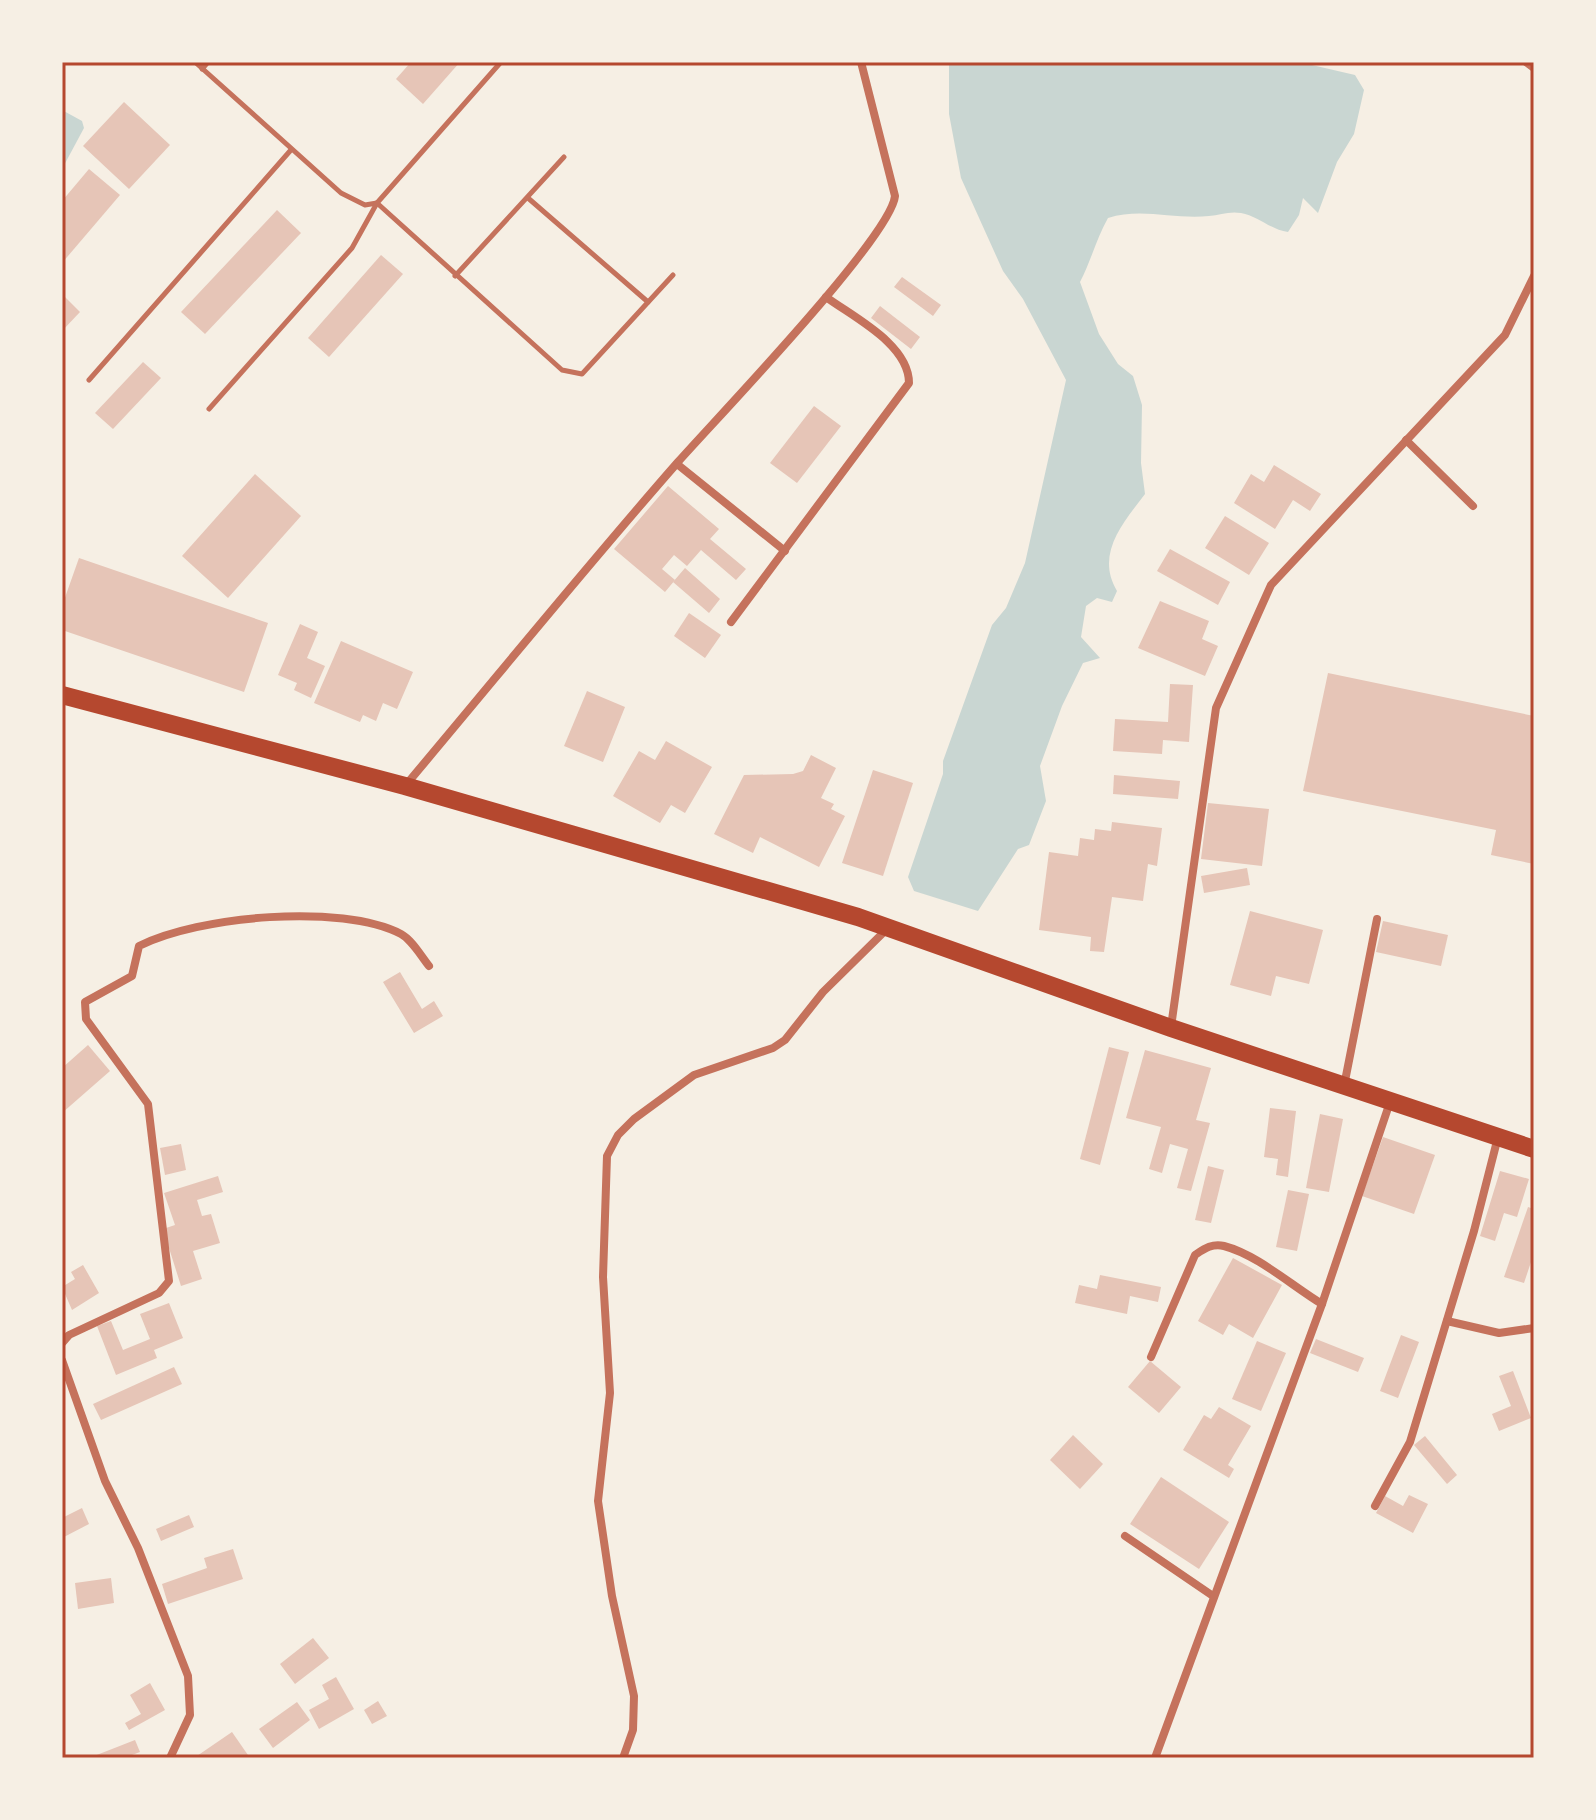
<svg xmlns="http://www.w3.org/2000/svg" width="1596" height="1820" viewBox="0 0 1596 1820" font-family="'DM Sans',sans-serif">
<rect width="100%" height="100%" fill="#f6efe4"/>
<g fill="#c9d6d2">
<path d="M 949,62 L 1299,62 L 1355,75 L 1364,90 L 1354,134 L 1337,162 L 1318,213 L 1303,198 L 1299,215 L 1288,232 C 1271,230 1258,216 1241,213 C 1229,211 1220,215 1209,216 C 1175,220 1142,207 1108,218 C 1097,237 1091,261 1080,282 L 1099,334 L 1118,364 L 1133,376 L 1142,405 L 1141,463 L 1145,494 C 1123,523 1095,554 1117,591 L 1112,602 L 1097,598 L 1086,606 L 1081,637 L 1100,658 L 1083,663 L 1062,706 L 1040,766 L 1046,801 L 1029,845 L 1018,849 L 978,911 L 914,891 L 908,877 L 943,774 L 943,761 L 992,625 L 1006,608 L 1025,563 L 1066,380 L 1023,299 L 1003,271 L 961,178 L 949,114 Z"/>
<polygon points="62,110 82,121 84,128 62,169"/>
</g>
<g fill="#e6c5b7">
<polygon points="411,62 460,62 423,104 396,79"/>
<polygon points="124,102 170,145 129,189 83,146"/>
<polygon points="89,169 120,195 62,263 62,201"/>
<polygon points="277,210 301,233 205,334 181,312"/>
<polygon points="381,255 403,274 329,357 308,338"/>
<polygon points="902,277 941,305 933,316 894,287"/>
<polygon points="62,294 80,312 62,331"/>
<polygon points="880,306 920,337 911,349 871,318"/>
<polygon points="143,362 161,378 113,429 95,413"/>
<polygon points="814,406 841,426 797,483 770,463"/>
<polygon points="1274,465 1321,494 1310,511 1293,500 1275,529 1234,503 1251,474 1264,482"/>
<polygon points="255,474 301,516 228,598 182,556"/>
<polygon points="668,486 719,529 710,539 746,569 736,580 701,550 687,566 674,555 662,569 675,580 665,592 614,549"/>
<polygon points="1225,516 1269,543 1249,575 1205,548"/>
<polygon points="1170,549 1230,582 1218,605 1157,571"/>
<polygon points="79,558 268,623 244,692 62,630 62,606"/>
<polygon points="685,568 720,599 709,613 673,582"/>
<polygon points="1160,601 1209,621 1202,639 1218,646 1205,676 1138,648"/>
<polygon points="689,613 721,635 705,658 674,636"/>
<polygon points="300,624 318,632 307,658 325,666 311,698 294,690 297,683 278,675"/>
<polygon points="341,641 413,672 397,709 383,703 376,721 363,715 360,722 314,703"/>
<polygon points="1328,673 1534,716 1534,864 1491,855 1496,830 1303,791"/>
<polygon points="1170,684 1193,685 1189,742 1163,740 1162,754 1113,751 1115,719 1168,722"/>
<polygon points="587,691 625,707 603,762 564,746"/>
<polygon points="666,741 712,767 685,813 671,805 660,823 613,796 639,751 655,760"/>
<polygon points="811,755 836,768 821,798 834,804 831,809 845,816 819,867 760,837 753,853 714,834 744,775 793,774 803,771"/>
<polygon points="873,770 913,783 883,876 842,863"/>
<polygon points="1114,775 1180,781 1178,799 1113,794"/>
<polygon points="1208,803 1269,809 1262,866 1201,859"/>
<polygon points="1112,822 1162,828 1157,866 1148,864 1143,901 1112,897 1104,952 1090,951 1091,937 1039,930 1049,852 1078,856 1080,838 1094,840 1095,829 1111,831"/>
<polygon points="1247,868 1250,885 1204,893 1201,876"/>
<polygon points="1250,911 1323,930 1309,984 1276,976 1271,996 1230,985"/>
<polygon points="1383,921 1448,935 1441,966 1376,952"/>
<polygon points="400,972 422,1009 434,1001 443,1016 414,1033 383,982"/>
<polygon points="88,1045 110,1071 62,1113 62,1068"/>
<polygon points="1109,1047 1129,1052 1100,1165 1080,1159"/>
<polygon points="1145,1050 1211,1068 1196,1120 1210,1123 1191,1191 1177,1188 1188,1149 1170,1144 1162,1173 1149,1169 1161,1127 1126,1118"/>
<polygon points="1270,1108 1296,1111 1288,1177 1276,1175 1278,1159 1264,1157"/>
<polygon points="1320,1114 1343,1119 1329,1192 1306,1188"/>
<polygon points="1383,1137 1435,1155 1414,1214 1362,1196"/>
<polygon points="181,1144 186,1170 165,1175 160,1148"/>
<polygon points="1208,1166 1224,1170 1211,1223 1195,1220"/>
<polygon points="1500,1171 1529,1179 1517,1217 1504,1213 1495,1241 1480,1236"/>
<polygon points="218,1176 223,1192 197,1200 202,1216 211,1214 220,1243 193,1251 202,1279 181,1286 163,1229 175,1225 164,1193"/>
<polygon points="1288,1190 1309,1194 1297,1251 1276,1247"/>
<polygon points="1528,1207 1534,1209 1534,1253 1524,1283 1504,1277"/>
<polygon points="1233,1258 1282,1285 1253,1338 1229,1324 1223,1335 1198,1321"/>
<polygon points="83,1265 99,1293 72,1310 62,1287 75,1279 71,1272"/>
<polygon points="1100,1275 1161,1287 1158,1302 1130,1296 1127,1314 1075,1303 1079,1285 1097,1289"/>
<polygon points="169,1303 183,1338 154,1350 157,1358 116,1375 97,1326 111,1321 123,1350 150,1339 140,1314"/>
<polygon points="1401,1335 1419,1342 1398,1398 1380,1391"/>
<polygon points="1316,1339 1364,1358 1358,1372 1310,1353"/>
<polygon points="1257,1341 1286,1353 1261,1411 1232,1399"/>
<polygon points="1150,1361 1181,1387 1159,1413 1128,1387"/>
<polygon points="174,1367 182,1384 101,1420 93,1404"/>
<polygon points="1513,1371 1531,1418 1499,1431 1492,1414 1511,1406 1499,1376"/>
<polygon points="1219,1407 1251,1426 1228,1465 1234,1469 1229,1478 1183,1450 1204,1415 1211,1419"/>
<polygon points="1073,1435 1103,1464 1080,1489 1050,1460"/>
<polygon points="1425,1436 1457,1475 1447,1484 1414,1445"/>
<polygon points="1161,1477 1229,1522 1199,1569 1130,1524"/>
<polygon points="1409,1495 1428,1504 1413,1533 1376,1513 1385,1496 1403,1506"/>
<polygon points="82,1508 89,1524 62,1538 62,1518"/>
<polygon points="189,1515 194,1527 161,1541 156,1529"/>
<polygon points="233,1549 243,1579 168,1604 162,1584 207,1568 204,1558"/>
<polygon points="111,1578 114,1603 78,1609 75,1583"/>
<polygon points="313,1638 329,1658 295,1684 280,1664"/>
<polygon points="336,1677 354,1709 319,1729 309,1710 329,1699 322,1685"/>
<polygon points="150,1683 165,1710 129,1730 125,1723 141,1714 130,1695"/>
<polygon points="378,1701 387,1716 372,1724 364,1710"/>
<polygon points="297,1702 310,1720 273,1748 259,1729"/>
<polygon points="232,1732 250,1758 194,1758"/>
<polygon points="135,1740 140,1752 124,1758 89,1758"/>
</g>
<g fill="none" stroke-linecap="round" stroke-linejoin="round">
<g stroke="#c5725c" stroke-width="5">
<polyline points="195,62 341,193 365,205 377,203"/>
<polyline points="501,62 377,203 562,370 582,374 673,275"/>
<polyline points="202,69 208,62"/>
<polyline points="528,198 648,302"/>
<polyline points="455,276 564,157"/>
<polyline points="89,380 290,151"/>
<polyline points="209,409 352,248 377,203"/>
</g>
<g stroke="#c5725c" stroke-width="8">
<polyline points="1526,62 1534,68"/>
<polyline points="1406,440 1473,506"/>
<polyline points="677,464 785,551"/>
<path d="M 731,622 L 909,383 C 909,344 853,317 826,297"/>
<path d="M 405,786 C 496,678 585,568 678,462 C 716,419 891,237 895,196 L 861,62"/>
<polyline points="1171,1027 1216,708 1271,585 1505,335 1534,276"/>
<polyline points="1344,1086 1377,919"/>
<polyline points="1447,1321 1499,1333 1534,1328"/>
<path d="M 62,1343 L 69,1335 L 159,1293 L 169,1281 L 148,1104 L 86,1019 L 85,1002 L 132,976 L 139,946 C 198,916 341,903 401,934 C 412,940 421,956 429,966"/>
<path d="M 1151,1357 L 1195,1255 C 1204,1249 1212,1243 1224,1246 C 1258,1255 1292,1286 1322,1304"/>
<polyline points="62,1360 105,1481 138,1548 188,1676 190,1715 170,1758"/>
<polyline points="1375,1506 1410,1442 1474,1231 1498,1137"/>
<polyline points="1125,1536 1213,1596"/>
<polyline points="623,1758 633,1730 634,1696 612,1596 598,1501 610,1393 603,1277 607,1156 618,1135 634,1119 694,1075 773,1048 785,1040 823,992 888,928"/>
<polyline points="1155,1758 1322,1304 1390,1102"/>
</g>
<polyline stroke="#b5482f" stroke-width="18" points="62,695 405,786 858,917 1171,1028 1534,1149"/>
</g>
<rect width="1596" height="1820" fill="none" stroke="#f6efe4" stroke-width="128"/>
<rect x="64" y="64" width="1468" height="1692" fill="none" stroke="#b5482f" stroke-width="3"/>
</svg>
